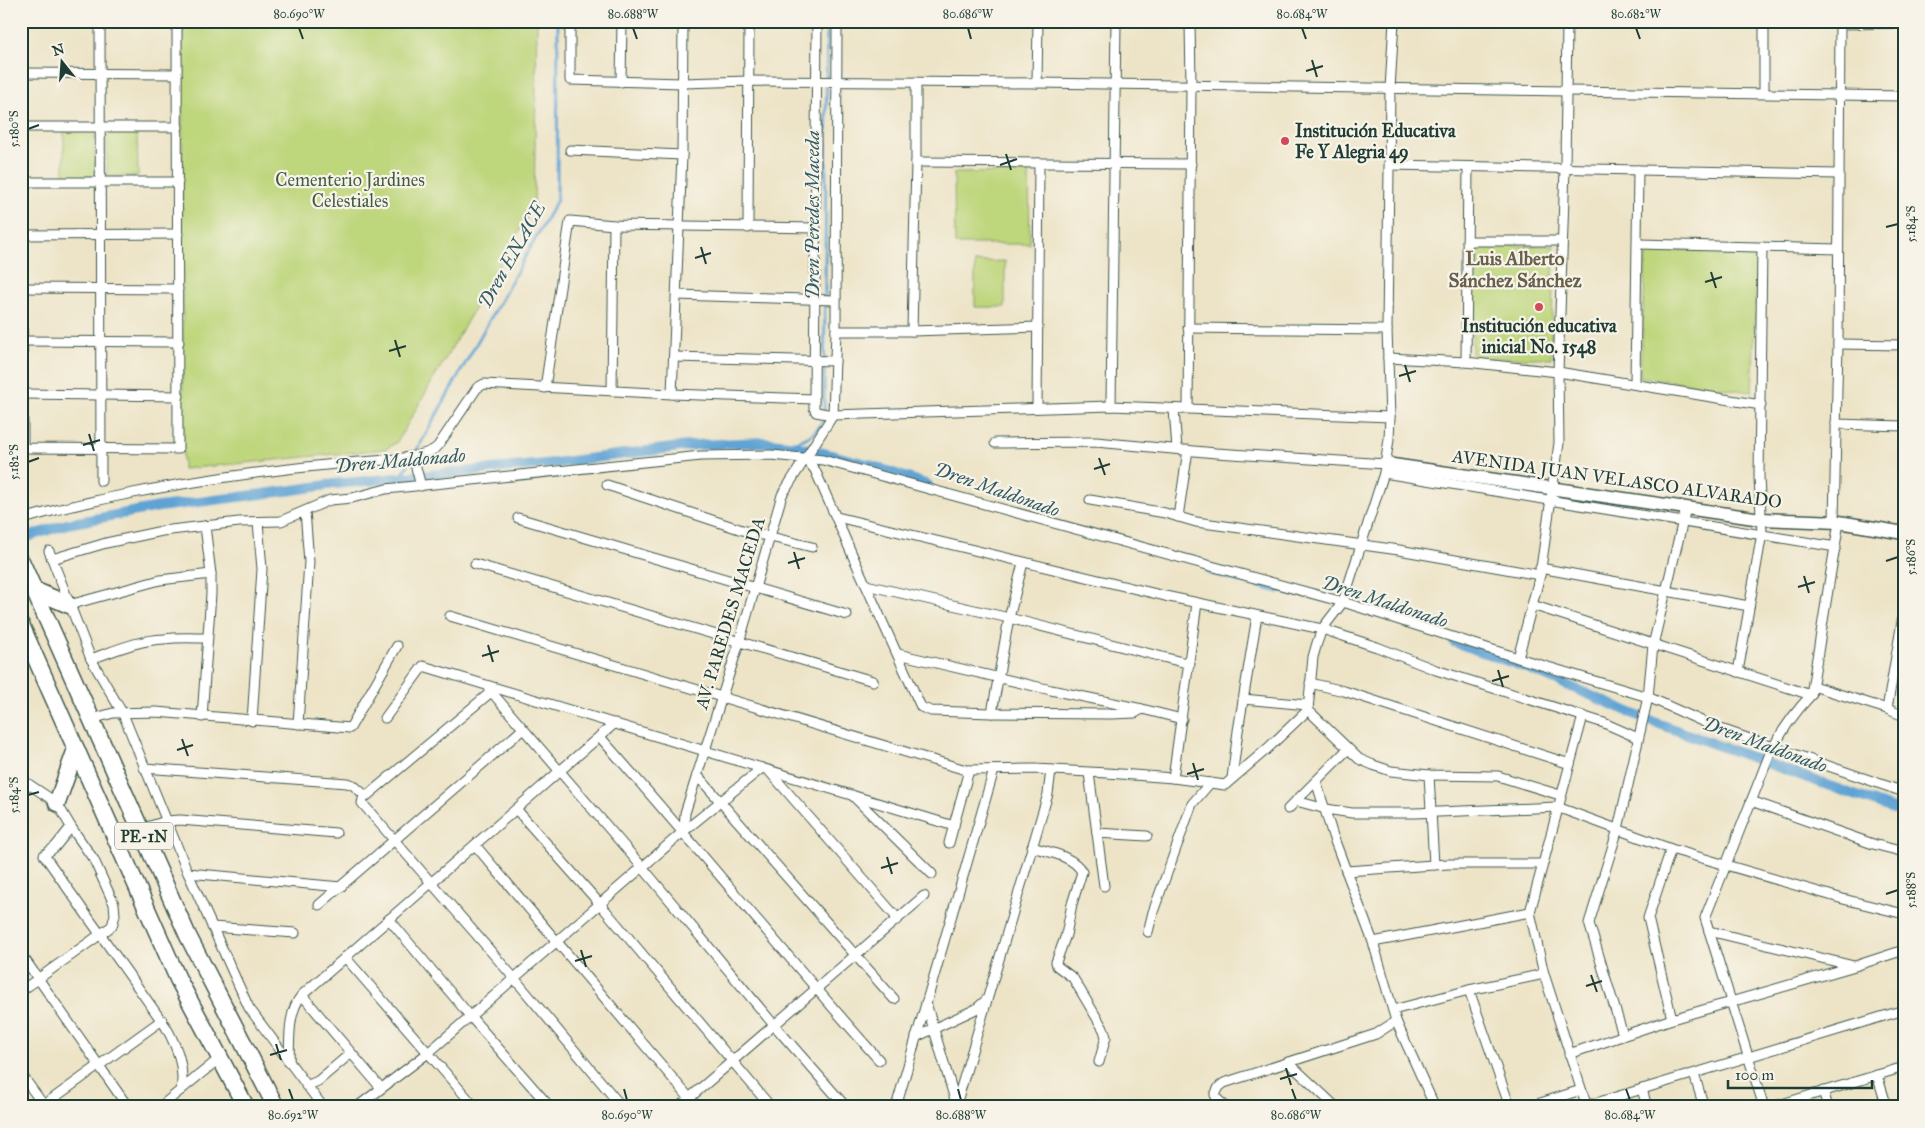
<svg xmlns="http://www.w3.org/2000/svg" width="1925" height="1128" viewBox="0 0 1925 1128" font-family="'IM FELL Great Primer',serif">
<rect width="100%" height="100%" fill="#f7f3e8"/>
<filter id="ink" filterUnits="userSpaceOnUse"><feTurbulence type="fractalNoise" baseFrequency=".02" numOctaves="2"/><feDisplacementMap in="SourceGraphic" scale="10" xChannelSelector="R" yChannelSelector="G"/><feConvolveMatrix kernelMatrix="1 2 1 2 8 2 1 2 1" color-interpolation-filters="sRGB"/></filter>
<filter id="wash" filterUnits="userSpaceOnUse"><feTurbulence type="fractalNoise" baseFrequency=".0096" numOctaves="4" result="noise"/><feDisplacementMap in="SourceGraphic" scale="20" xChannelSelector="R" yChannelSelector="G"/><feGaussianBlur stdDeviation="1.12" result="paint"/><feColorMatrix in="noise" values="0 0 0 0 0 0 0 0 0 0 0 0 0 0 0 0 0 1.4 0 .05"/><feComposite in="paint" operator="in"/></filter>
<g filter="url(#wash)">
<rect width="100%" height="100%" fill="#ede4c7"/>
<g fill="#bed67b" stroke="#6e8a58">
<polygon points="182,21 537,21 534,206 397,442 386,449 183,469"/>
<polygon points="95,130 95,177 64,178 64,131"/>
<polygon points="107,131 137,131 138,176 107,177"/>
<polygon points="1029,172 1030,244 955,244 954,173"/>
<polygon points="1475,245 1554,246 1551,358 1475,358 1472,354 1473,249"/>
<polygon points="1646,250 1758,251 1752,392 1640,377"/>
<polygon points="1005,261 1005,307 975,307 975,262"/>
</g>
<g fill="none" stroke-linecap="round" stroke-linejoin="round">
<g stroke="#5ea3d4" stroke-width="3">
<path d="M 786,445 C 803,440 817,436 824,418 L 827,21"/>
<polyline points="415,453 557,200 558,21"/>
<polyline points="400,479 409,463"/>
</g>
<g stroke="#5ea3d4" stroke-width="10">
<polyline points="21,539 67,524 159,507 286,491 334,484 555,463 695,445 763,442 796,446 867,464 928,485"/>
<polyline points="1210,570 1280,589"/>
<polyline points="1454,642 1525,667 1643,718 1904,813"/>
</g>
</g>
</g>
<g filter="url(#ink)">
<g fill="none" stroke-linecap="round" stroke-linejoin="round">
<g stroke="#3e564a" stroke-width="11">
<g id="street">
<polyline points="100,21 101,481"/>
<polyline points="570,21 570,80 683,83 749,81 1037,83 1904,96"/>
<polyline points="817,21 814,399 814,408 816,412 833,415 1111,406 1390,417"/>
<polyline points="1764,21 1764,93"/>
<polyline points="1840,24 1904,23"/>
<polyline points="21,73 177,74"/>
<polyline points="621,82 622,21"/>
<polyline points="1037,83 1038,21"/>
<polyline points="21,106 23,448 178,449 177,21"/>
<polyline points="21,127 178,127"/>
<polyline points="570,150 682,155"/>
<polyline points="916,162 1191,164"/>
<polyline points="1390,165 1839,174"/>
<polyline points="22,182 178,182"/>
<polyline points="748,228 749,21"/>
<polyline points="22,235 178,234"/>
<polyline points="1467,241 1562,241"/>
<polyline points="1639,244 1838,249"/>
<polyline points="22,288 178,289"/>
<polyline points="677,295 835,300"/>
<polyline points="1188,328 1387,330"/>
<polyline points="836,331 912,331 1038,327"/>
<polyline points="912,331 916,162 916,82"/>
<polyline points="23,341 179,342"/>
<polyline points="1838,344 1904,345"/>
<polyline points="674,357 835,361"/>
<polyline points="1388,358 1466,362 1558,372 1761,405"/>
<polyline points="1466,362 1468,167"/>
<polyline points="1635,384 1638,170"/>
<polyline points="545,388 570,221 614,225 816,228"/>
<polyline points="612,391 614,225"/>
<polyline points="23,394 179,396"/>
<polyline points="672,394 682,155 683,21"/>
<polyline points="1111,406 1116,21"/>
<polyline points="1037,408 1039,163"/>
<polyline points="1188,408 1191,85 1190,21"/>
<polyline points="1174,409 1177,449"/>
<polyline points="833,415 836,331 837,21"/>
<polyline points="1836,424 1904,426"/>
<polyline points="995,443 1096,442 1216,453 1386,464"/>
<polyline points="403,458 415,464 421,486"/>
<polyline points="806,459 815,470 855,561 921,707 931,711 992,713 1112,714 1135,713 1142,709"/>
<polyline points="1384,473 1836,547"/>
<polyline points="607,485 742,530 812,547"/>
<polyline points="1090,500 1165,513 1196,522 1399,550 1540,575"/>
<polyline points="837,517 1165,596 1322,629 1377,647 1436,670 1604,723 1638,738"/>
<polyline points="1178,517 1188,450"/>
<polyline points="518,518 847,615"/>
<path d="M 21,520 C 51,510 82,504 113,497 C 190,481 268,470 346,463 C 366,461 426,460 438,446 L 477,388 L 484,384 L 672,394 L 814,399"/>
<polyline points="1834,522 1838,344 1840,21"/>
<polyline points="49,551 91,659 123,714 188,873 249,1008 323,1107"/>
<polyline points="52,559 106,543 162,531 239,522 281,521 330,500 352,498 386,489 701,456 771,455 823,460 1343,602 1518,658 1648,697 1715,727 1904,792"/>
<polyline points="475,564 873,681"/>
<polyline points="1540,568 1749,606"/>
<polyline points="866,585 1009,618 1190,664"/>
<polyline points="69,605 160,580 211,574"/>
<polyline points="1532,605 1811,695"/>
<polyline points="450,616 966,770 1035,769 1107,773 1173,778 1225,785 1267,749 1308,710 1313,657 1317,643 1322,629 1343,602 1384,473 1389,439 1390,417 1387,330 1390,89 1394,21"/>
<polyline points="898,654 1051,690 1142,709 1182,719"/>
<polyline points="1518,658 1540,575 1559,443 1558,372 1565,168 1567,21"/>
<path d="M 91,659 C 114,651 138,640 164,639 C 178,637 193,638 207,638"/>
<polyline points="1738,672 1762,533 1759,477 1762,247"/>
<polyline points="1310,683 1344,691 1570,764"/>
<polyline points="1813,686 1887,709 1904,716"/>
<polyline points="489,689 643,868 774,1025 846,1107"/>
<polyline points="491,692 363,799 362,803 514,978 622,1107"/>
<polyline points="1243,699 1308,705"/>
<polyline points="1887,709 1904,610"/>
<polyline points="1308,710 1359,759 1373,765 1391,771 1429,775 1498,776 1560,795"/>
<polyline points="992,713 1009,618 1023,563"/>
<polyline points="1583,716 1530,912 1544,974 1587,1107"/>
<polyline points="202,717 211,594 211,574 205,526"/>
<polyline points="385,718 423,666 954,826"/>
<polyline points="92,719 113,713 156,712 350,728 397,646"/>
<polyline points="252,721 262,569 258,522"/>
<polyline points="298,724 309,562 305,511"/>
<path d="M 600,737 C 694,843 784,954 879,1060"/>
<polyline points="144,768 347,783 353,785 366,796"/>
<polyline points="769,771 898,919"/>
<polyline points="1089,773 1104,886"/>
<polyline points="697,775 894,999"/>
<polyline points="1429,775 1434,865"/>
<polyline points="1173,778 1197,603"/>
<polyline points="1232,778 1238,731 1257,616"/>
<polyline points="21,779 57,803 71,827 94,860 114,904 115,915 112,926 21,991"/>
<polyline points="1316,781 1333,836 1373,942 1396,1021 1435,1107"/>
<polyline points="852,795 932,874"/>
<polyline points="1296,801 1326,809 1352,813 1415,813 1557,807 1671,849 1843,899 1904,914"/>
<polyline points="1751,801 1873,844 1904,852"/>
<polyline points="516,809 600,904 771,1107"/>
<polyline points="1288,809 1348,749"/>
<path d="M 71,827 L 55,847 L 44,855 L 166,1027 C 177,1047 185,1067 181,1090"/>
<polyline points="141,829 166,821 180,820 336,833"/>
<polyline points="684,831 685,813 739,643 782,495 833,415"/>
<polyline points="1097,833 1147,836"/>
<polyline points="949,843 969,770"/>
<polyline points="475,845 697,1107"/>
<path d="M 1032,847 C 1048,852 1074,856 1082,872 L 1072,904 L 1066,935 L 1056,962 L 1057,966 L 1073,978 L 1104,1030 L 1106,1037 L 1099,1062"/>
<polyline points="1671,849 1648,918 1672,1019"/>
<polyline points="1346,871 1448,864 1542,864"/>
<polyline points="188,873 341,887"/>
<polyline points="319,905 523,729"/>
<polyline points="389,919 470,1016 550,1107"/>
<polyline points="212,927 295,933"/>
<polyline points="1709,931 1854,966"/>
<polyline points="1148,932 1153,912 1192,804 1210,783"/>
<polyline points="1373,942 1530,912"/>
<polyline points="21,954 128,1107"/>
<polyline points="345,957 475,1107"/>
<polyline points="1469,990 1510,1107"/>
<polyline points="302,995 381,1088"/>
<polyline points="926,1003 956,1103"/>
<polyline points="1393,1010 1469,990 1544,974"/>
<polyline points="1623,1035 1589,923 1618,829 1648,697 1653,645 1686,508"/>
<polyline points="916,1037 976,1009 986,1000"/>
<polyline points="1569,1054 1672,1019 1855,966 1904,950"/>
<polyline points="1288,1062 1336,1107"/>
<path d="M 289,1063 C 290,1042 287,1012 302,995 L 615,723"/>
<polyline points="21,1074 45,1107"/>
<polyline points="1694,1074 1704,1107"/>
<polyline points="1877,1075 1887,1107"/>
<polyline points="306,1086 318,1081 351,1053"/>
<polyline points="1642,1089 1647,1107"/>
<polyline points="1823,1091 1828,1107"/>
<polyline points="44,1105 162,1020"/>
<polyline points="956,1105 1048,794 1051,770"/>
<polyline points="1586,1106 1904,1010"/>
<polyline points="160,1107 220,1058"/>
<polyline points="357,1107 428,1053 684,831 762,768"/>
<polyline points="679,1107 924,896"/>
<polyline points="896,1107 994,770"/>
<polyline points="1226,1107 1218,1100 1215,1095 1219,1087 1224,1083 1376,1034 1396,1021"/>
<polyline points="1528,1107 1581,1090"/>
<path d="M 1764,1107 L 1705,918 L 1769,756 C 1780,733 1794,713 1811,695 L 1839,522"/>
<polyline points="1772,1107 1904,1067"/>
</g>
</g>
<g stroke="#3e564a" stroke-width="15">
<polyline id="secondary" points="1386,464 1761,519 1839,522 1904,533"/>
</g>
<g stroke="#3e564a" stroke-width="19">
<g id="highway">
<polyline points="21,561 188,936 276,1107"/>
<polyline points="34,590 69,605"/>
<polyline points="21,625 178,979 246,1107"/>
<polyline points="57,803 76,749"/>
</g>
</g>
<use href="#street" stroke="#fff" stroke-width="9"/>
<use href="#secondary" stroke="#fff" stroke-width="12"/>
<use href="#highway" stroke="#fff" stroke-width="16"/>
</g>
</g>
<path fill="none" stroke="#1f3d34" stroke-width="2" d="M 299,28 L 303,39M 633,28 L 637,39M 968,28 L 971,39M 1302,28 L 1306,39M 1636,28 L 1640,39M 1312,60 L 1317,77M 1306,71 L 1323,66M 28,129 L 39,125M 1006,154 L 1011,170M 1000,165 L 1017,159M 1886,227 L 1898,224M 701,247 L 706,264M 695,258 L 711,253M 1711,272 L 1716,288M 1705,282 L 1722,277M 395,340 L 400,357M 389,351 L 406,346M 1405,365 L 1410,382M 1399,376 L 1416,371M 89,434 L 94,451M 83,445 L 100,440M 1099,458 L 1105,475M 28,462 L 39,458M 1094,469 L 1110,464M 794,552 L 799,569M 1886,561 L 1898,557M 788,563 L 805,558M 1804,576 L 1809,593M 1798,587 L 1815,582M 488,645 L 493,662M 482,656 L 499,651M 1498,670 L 1503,687M 1492,681 L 1509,676M 182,739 L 188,756M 177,750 L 193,745M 1193,763 L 1198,780M 1187,774 L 1204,769M 28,795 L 39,792M 887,857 L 892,874M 881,868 L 898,863M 1886,894 L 1898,890M 581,950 L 586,967M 575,961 L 592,956M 1591,975 L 1597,992M 1586,986 L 1602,981M 276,1044 L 281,1060M 270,1055 L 287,1050M 1286,1068 L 1291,1085M 1280,1079 L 1297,1074M 289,1089 L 293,1100M 624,1089 L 627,1100M 958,1089 L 961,1100M 1292,1089 L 1296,1100M 1626,1089 L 1630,1100"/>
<g fill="#d1495b" stroke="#f7f3e8" stroke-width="2">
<circle cx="1285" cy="141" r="5"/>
<circle cx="1539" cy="307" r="5"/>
</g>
<g text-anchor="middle" stroke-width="4.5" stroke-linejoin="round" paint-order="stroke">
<rect fill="#f7f3e8" stroke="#60746a" stroke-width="1" x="115" y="822.5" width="58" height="27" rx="4"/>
<g font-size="16" font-weight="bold" fill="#1f3d34">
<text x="144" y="842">PE-1N</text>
</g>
<g font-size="18" font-weight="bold" fill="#1f3d34" stroke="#f7f3e8" text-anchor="start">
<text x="1295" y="137">Institución Educativa<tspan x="1295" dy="21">Fe Y Alegria 49</tspan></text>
<text x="1539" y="332" text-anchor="middle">Institución educativa<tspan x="1539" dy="21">inicial No. 1548</tspan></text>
</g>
<g font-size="18" fill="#3f5c42" stroke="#f7f3e8">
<text x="350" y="186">Cementerio Jardines<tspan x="350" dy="21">Celestiales</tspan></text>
</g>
<g font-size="18" fill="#1f3d34" stroke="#f7f3e8">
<text transform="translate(1617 479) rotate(8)" y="6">AVENIDA JUAN VELASCO ALVARADO</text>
<text transform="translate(730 613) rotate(-73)" y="6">AV. PAREDES MACEDA</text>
</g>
<g font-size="19" font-style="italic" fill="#325c64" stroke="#f7f3e8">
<text transform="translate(812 215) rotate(-90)" y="7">Dren Peredes Maceda</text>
<text transform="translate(511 255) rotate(-61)" y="7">Dren ENACE</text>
<text transform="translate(400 460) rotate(-5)" y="7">Dren Maldonado</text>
<text transform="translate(997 489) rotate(19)" y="7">Dren Maldonado</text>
<text transform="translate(1385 601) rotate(18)" y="7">Dren Maldonado</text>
<text transform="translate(1765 744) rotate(20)" y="7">Dren Maldonado</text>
</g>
<g font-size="19" font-weight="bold" fill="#66604c" stroke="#f7f3e8">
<text x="1515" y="265">Luis Alberto<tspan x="1515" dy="22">Sánchez Sánchez</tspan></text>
</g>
</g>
<rect width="1925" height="1128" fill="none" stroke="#f7f3e8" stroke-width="55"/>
<g transform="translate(62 62) rotate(343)" stroke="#f7f3e8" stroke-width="4" paint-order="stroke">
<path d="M0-4L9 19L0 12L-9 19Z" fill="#1f3d34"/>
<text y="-8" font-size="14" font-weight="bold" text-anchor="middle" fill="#1f3d34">N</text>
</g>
<path d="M1728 1080v8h144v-8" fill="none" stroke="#1f3d34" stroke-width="2.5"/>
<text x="1735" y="1080" font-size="15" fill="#1f3d34" stroke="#f7f3e8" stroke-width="4" paint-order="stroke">100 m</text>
<rect x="28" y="28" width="1870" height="1072" fill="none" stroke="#1f3d34" stroke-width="2"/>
<g font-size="12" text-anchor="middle" fill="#1f3d34">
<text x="299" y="18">80.690°W</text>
<text x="633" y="18">80.688°W</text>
<text x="968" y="18">80.686°W</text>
<text x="1302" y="18">80.684°W</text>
<text x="1636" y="18">80.682°W</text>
<text transform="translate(14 129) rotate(-90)" y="4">5.180°S</text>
<text transform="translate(1911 224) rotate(-90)" y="4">5.184°S</text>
<text transform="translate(14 462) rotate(-90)" y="4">5.182°S</text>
<text transform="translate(1911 557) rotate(-90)" y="4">5.186°S</text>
<text transform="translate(14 795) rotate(-90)" y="4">5.184°S</text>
<text transform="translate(1911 890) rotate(-90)" y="4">5.188°S</text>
<text x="293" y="1119">80.692°W</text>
<text x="627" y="1119">80.690°W</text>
<text x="961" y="1119">80.688°W</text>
<text x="1296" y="1119">80.686°W</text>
<text x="1630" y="1119">80.684°W</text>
</g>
</svg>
